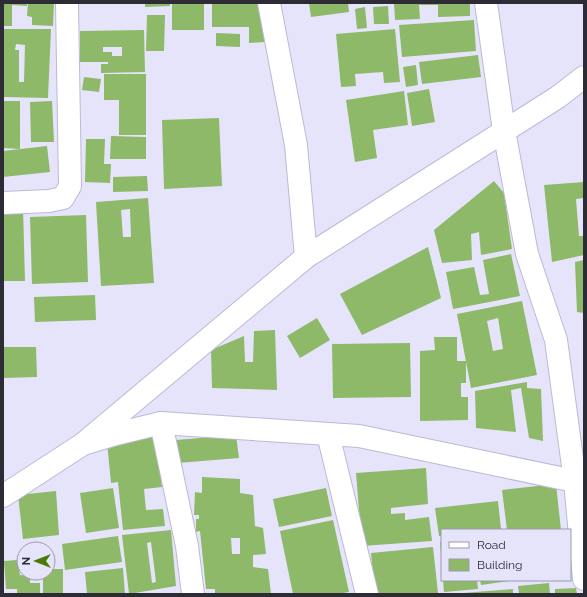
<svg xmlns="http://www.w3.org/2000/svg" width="587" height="597" viewBox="0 0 587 597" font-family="Raleway,sans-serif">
<rect width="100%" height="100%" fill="#e6e4fb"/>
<g fill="#8db968" fill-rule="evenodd">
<polygon points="3,3 27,3 27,6 12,5 12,26 3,26"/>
<polygon points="28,3 54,3 53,26 32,25 32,17 27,16"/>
<polygon points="145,3 170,3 170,6 145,7"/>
<rect x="172" y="3" width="32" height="27"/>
<polygon points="264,3 265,42 249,43 249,27 212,27 212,4"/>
<polygon points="309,3 348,3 349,12 311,17"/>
<polygon points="394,3 470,3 470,16 438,17 438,5 419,5 420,19 395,20"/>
<polygon points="388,6 389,24 374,24 373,7"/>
<polygon points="365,7 367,28 357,29 355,9"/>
<polygon points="147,15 165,15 164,51 146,51"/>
<polygon points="474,20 476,51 402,57 399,25"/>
<path d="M 3,29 L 51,29 L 48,98 L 3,97 ZM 16,44 L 25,45 L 24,82 L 19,82 L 19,50 L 15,50 Z"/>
<polygon points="395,29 400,82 384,83 383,72 355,74 356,86 341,87 336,34"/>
<path d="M 144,30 L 145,72 L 101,73 L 101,64 L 108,64 L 108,62 L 80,62 L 80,31 ZM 103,47 L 122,47 L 122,56 L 112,56 L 112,52 L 103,52 Z"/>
<polygon points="216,33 240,34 240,47 216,46"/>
<polygon points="478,55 481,77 422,84 419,62"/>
<polygon points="416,65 418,85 406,87 403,67"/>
<polygon points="104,74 146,74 146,135 119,135 119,100 104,100"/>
<polygon points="84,77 101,79 99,92 82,90"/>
<polygon points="429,89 435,122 412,126 407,93"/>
<polygon points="404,91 408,125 373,130 377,158 355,162 346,100"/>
<polygon points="3,101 20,101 20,149 3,148"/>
<polygon points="52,101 54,142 31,142 30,102"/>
<polygon points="219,118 222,186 164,189 162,120"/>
<polygon points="111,136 146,137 146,159 110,159"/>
<polygon points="86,139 105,139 104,164 111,164 110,183 85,182"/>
<polygon points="47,146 50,172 3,177 3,151"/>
<polygon points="147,176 148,191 113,192 113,177"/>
<polygon points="494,181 504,193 512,249 481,255 479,232 471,234 472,260 442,263 434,230"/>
<polygon points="584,182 584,198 576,199 579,236 584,236 584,255 552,262 544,185"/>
<path d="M 148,198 L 154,283 L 101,286 L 96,202 ZM 130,209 L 131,237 L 123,237 L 121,210 Z"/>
<polygon points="23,208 25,281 3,281 3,209"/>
<polygon points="86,215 88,282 32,284 30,217"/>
<polygon points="428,247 441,298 362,335 340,294"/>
<polygon points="511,254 520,296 453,309 446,272 474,267 480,295 489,294 483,260"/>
<polygon points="584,260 584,313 577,312 575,262"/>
<polygon points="95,295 96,320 35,322 34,297"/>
<path d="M 522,301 L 537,375 L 471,388 L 457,314 ZM 498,318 L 503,349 L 493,351 L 487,321 Z"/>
<polygon points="317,318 330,340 300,358 287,336"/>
<polygon points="275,330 277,390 212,388 211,350 244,336 245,362 253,362 254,331"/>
<polygon points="434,337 457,337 457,361 466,361 466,383 461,383 461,397 468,397 468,420 420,421 420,351 435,350"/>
<polygon points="410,343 411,397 333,398 332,344"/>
<polygon points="3,347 36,347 37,377 3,378"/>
<polygon points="527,382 527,388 541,389 543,441 529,438 521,388 511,390 516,432 476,428 475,391"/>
<polygon points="236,435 239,458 178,463 176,440"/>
<polygon points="156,437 162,487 144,489 146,510 163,509 165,526 123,530 118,482 111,483 107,442"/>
<polygon points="426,468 428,504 391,508 391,514 405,513 405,520 429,517 432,541 362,546 356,473"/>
<path d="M 202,477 L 240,479 L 240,493 L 253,495 L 255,526 L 263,528 L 266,554 L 253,555 L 253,567 L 268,569 L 271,594 L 215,594 L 215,589 L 206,589 L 200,531 L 196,532 L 196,519 L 199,519 L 199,515 L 194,515 L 195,492 L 202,493 ZM 231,538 L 240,538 L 240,554 L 232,554 Z"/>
<polygon points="556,484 561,530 507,530 502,490"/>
<polygon points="113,488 119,528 86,533 80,493"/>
<polygon points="326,488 332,516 279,527 273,499"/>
<polygon points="56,491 59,535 23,539 18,495"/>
<polygon points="498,501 501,529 442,530 442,536 439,536 435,508"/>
<polygon points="333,520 349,592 337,594 293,594 280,531"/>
<path d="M 171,530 L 176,586 L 129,594 L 122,535 ZM 151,542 L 156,582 L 152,583 L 147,543 Z"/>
<polygon points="118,536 122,562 65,570 62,544"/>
<polygon points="440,542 442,542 442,555 441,555"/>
<polygon points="433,547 438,593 375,594 371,553"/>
<polygon points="17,560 20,575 30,576 30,583 40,583 40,594 17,594 17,589 6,589 4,561"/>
<polygon points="123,568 125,594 87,594 85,572"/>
<polygon points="48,569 63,569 63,594 43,594 43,573 48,573"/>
<polygon points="443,580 477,580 478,589 444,592"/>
<polygon points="480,580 509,580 509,581 481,585"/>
<polygon points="549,583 550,594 519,594 518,586"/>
<polygon points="576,588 577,594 555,594 555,589"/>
<polygon points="513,589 513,594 463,594 463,593"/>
</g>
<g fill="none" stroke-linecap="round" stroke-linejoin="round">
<g stroke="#bbb9d5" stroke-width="24">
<g id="street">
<polyline points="269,3 296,145 306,257"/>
<polyline points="486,3 504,131 527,254 556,340 575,481 584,579"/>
<polyline points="3,203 49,201 63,198 70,186 67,3"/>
<polyline points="161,423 187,546 193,594"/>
<polyline points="328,434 367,594"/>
<polyline points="83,444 306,257 558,97 584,77"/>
<polyline points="3,496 83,444 116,434 161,423 359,436 584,483"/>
</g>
</g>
<use href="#street" stroke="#fff" stroke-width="22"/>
</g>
<rect width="587" height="597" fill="none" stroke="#2c2b36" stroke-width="8"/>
<rect x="441" y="529" width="130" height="52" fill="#e6e4fb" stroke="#9c9aac"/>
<rect x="449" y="542" width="20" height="6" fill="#ffffff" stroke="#9c9aac"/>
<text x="477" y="549" font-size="12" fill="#2c2b36">Road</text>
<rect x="449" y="559" width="20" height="12" fill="#8db968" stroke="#9c9aac"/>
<text x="477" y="569" font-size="12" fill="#2c2b36">Building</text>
<g transform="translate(36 561) rotate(270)"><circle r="19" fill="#e6e4fb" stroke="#9c9aac"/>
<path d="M0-3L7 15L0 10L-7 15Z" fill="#497a03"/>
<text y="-6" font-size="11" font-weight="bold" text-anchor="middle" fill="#2c2b36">N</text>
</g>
</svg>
